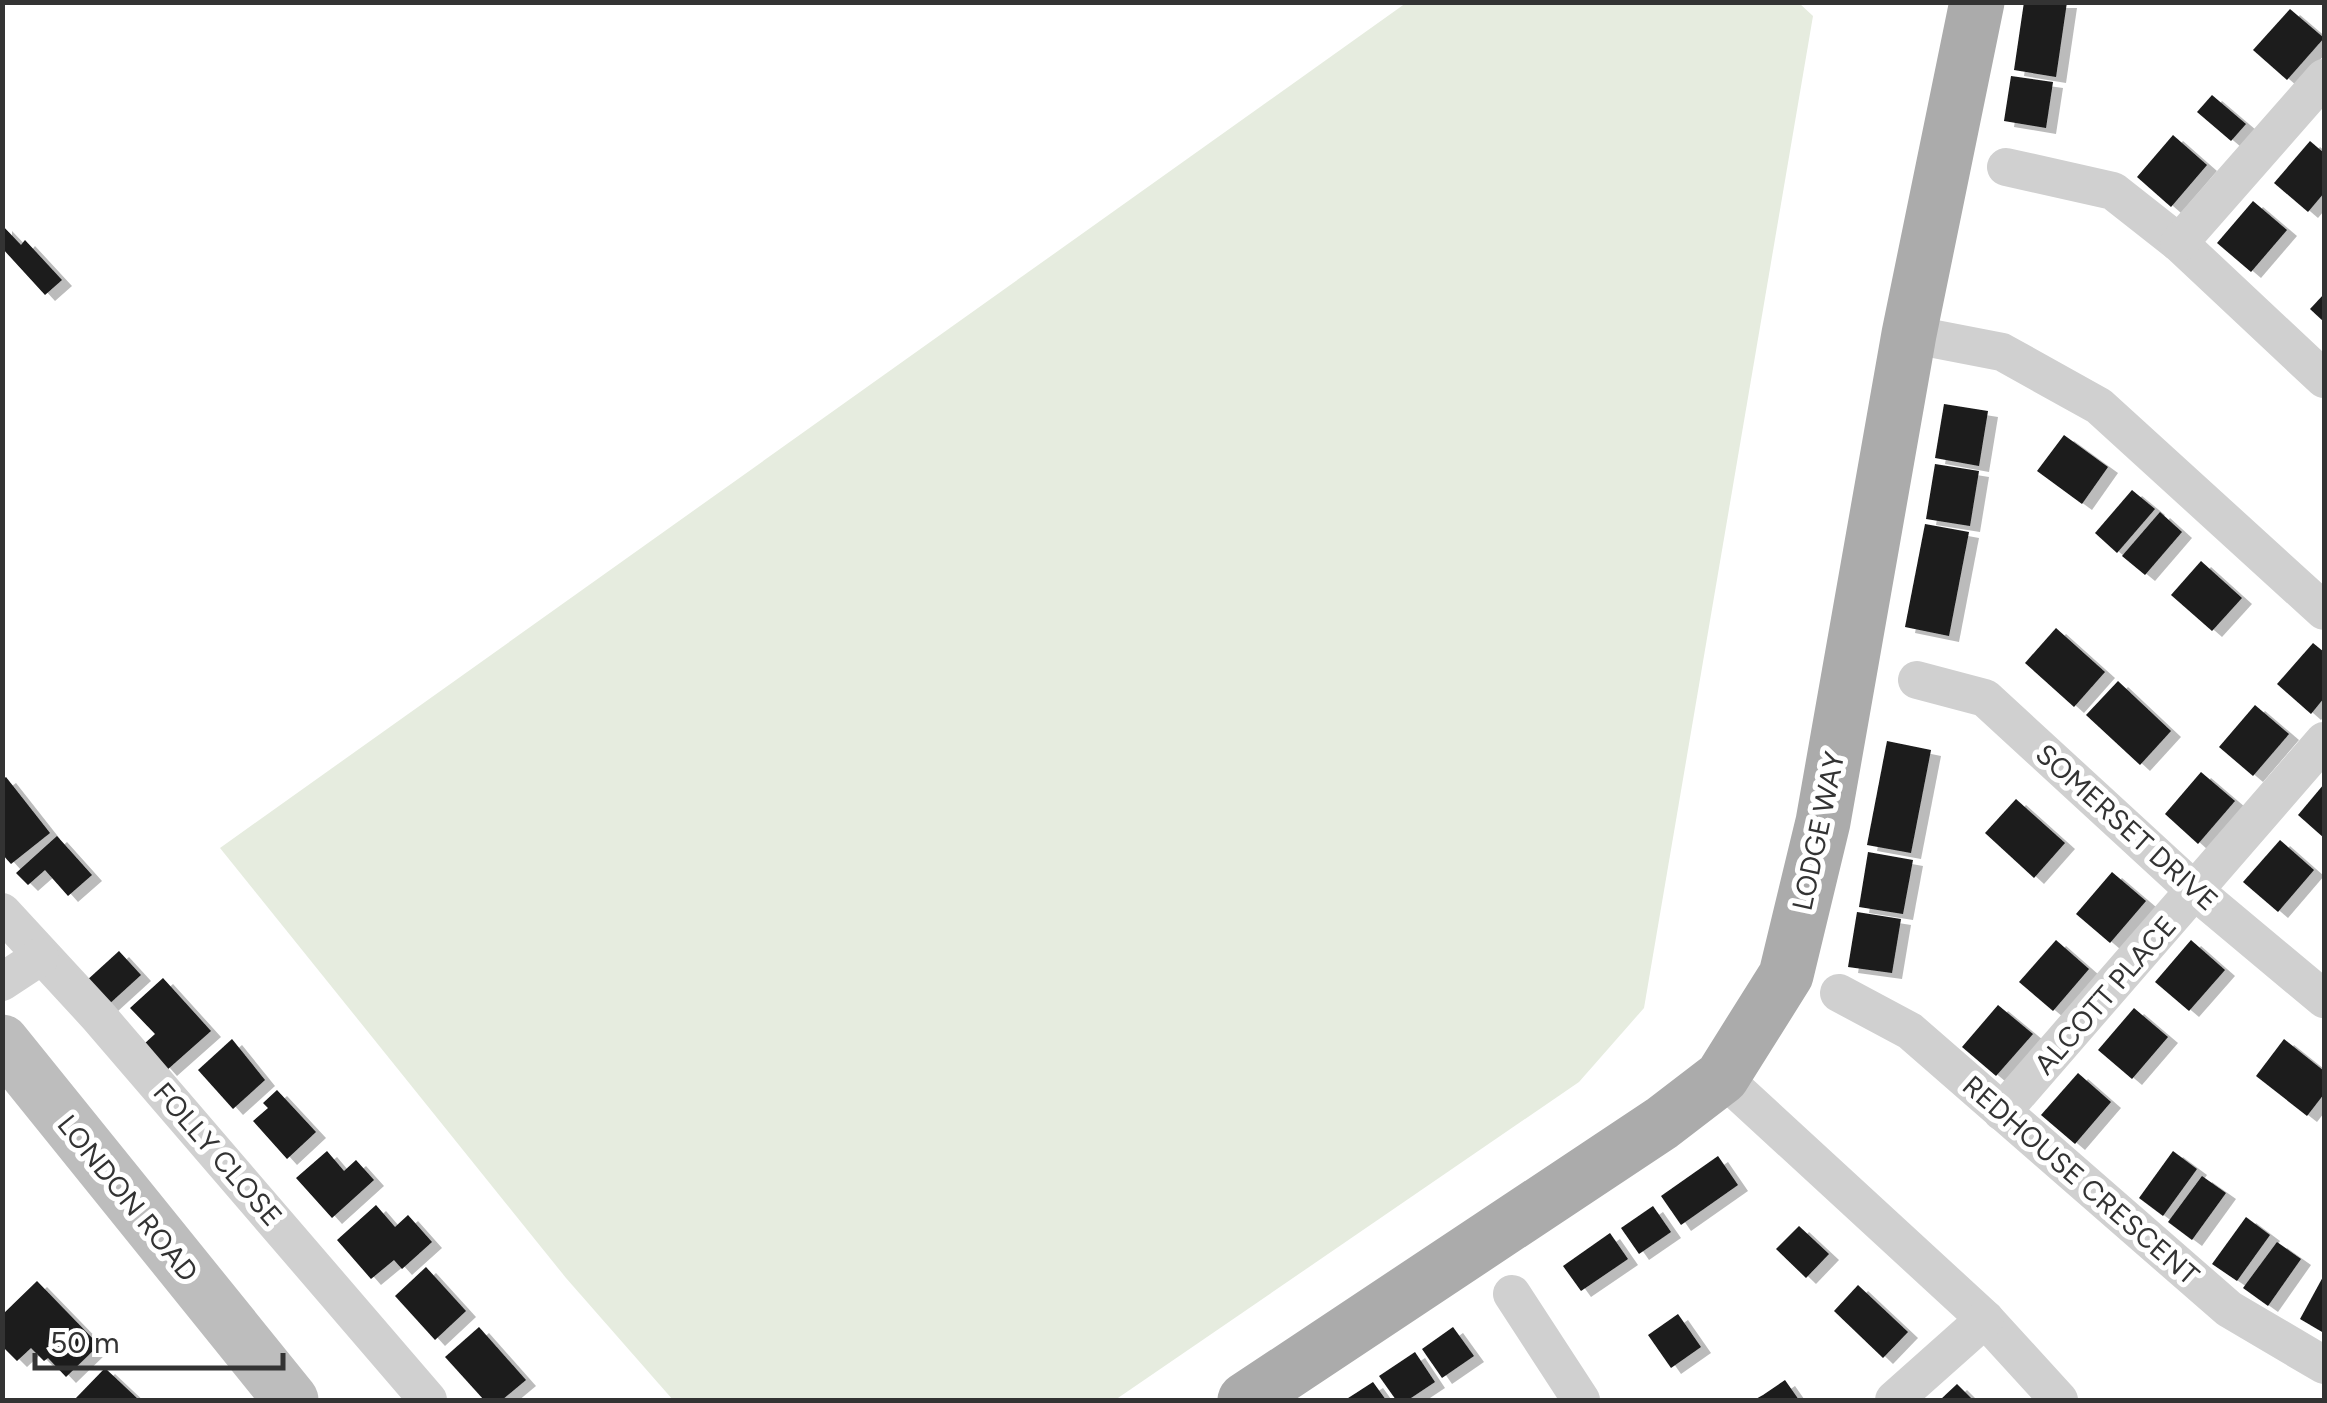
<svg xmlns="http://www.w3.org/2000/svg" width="2327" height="1403" viewBox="0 0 2327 1403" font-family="Figtree,sans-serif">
<defs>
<filter id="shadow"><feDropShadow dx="10" dy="6" stdDeviation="0" flood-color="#0004"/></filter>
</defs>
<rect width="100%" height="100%" fill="#fff"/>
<polygon fill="#e6ecdf" points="1799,3 1813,16 1644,1008 1579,1082 1115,1400 673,1400 566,1278 220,848 1406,3"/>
<g fill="#1a1a1a" filter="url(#shadow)">
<polygon points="2024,2 2067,2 2056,77 2014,70"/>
<polygon points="2290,9 2324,38 2287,80 2253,50"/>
<polygon points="2011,76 2053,82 2046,128 2004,121"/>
<polygon points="2212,95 2246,124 2231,141 2197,112"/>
<polygon points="2173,135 2207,165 2171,207 2137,177"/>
<polygon points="2310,141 2324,153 2324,193 2308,212 2274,183"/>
<polygon points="2253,201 2287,230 2251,272 2217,243"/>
<polygon points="2,225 21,245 25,240 62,280 45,295 2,248"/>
<polygon points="2324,294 2324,322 2310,309"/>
<polygon points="1944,404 1988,411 1979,466 1935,458"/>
<polygon points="2064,435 2108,467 2082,504 2037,471"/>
<polygon points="1935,464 1979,471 1970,526 1926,519"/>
<polygon points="2132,490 2155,509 2117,553 2095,533"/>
<polygon points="2160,512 2182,532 2145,575 2122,556"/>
<polygon points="1925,524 1969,532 1949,636 1905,627"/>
<polygon points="2201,561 2242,598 2212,631 2171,595"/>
<polygon points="2056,628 2105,672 2074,707 2025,663"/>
<polygon points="2313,643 2324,652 2324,698 2311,714 2277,684"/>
<polygon points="2118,681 2171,731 2140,765 2086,715"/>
<polygon points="2255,705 2289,734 2253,776 2219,747"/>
<polygon points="1887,741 1931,750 1911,853 1867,845"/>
<polygon points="2201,772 2235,801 2198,844 2165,814"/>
<polygon points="6,777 50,833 11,864 2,854 2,780"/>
<polygon points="2324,784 2324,838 2298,815"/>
<polygon points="2016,799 2065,843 2034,878 1985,833"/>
<polygon points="57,836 92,875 68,896 45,870 28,885 16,873"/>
<polygon points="2280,840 2314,870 2278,912 2243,882"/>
<polygon points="1868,852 1913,860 1903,914 1859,907"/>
<polygon points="2112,872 2146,901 2110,943 2076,914"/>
<polygon points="1857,912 1901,919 1892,973 1848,967"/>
<polygon points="2056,940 2089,969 2053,1011 2019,982"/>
<polygon points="2191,940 2225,970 2189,1011 2155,982"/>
<polygon points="119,951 141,975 107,1006 85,982"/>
<polygon points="163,978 211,1031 167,1070 144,1044 155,1034 130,1008"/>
<polygon points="1998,1005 2033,1034 1996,1076 1962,1047"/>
<polygon points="2134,1008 2168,1037 2132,1079 2098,1050"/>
<polygon points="232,1039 265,1080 233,1109 198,1070"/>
<polygon points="2284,1039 2324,1071 2324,1094 2307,1116 2256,1076"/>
<polygon points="2078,1073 2111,1102 2075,1144 2041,1115"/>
<polygon points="277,1090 316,1132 287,1159 253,1121 268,1108 263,1103"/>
<polygon points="327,1151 344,1171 356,1160 374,1180 332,1218 296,1178"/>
<polygon points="2173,1151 2197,1169 2163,1216 2139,1198"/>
<polygon points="1718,1156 1738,1185 1681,1225 1661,1196"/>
<polygon points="2202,1176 2226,1193 2192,1240 2168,1222"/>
<polygon points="376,1205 395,1227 408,1215 432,1242 402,1269 394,1260 371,1279 337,1240"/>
<polygon points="1653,1206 1671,1232 1639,1254 1621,1228"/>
<polygon points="2246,1217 2270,1235 2237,1281 2212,1264"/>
<polygon points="1799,1226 1829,1254 1806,1278 1776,1249"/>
<polygon points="1610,1233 1628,1259 1581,1291 1563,1266"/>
<polygon points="2277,1242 2301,1259 2268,1306 2243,1288"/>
<polygon points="426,1267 466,1311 435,1340 395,1296"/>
<polygon points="2324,1275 2324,1333 2300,1319"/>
<polygon points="37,1281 99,1345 66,1377 48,1358 44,1361 31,1348 17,1361 2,1346 2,1315"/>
<polygon points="1858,1285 1908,1332 1883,1358 1834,1311"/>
<polygon points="1678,1314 1701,1347 1671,1368 1648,1335"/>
<polygon points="479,1327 526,1380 502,1400 484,1400 445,1357"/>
<polygon points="1453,1327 1474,1356 1442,1378 1422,1349"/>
<polygon points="1415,1352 1435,1382 1408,1400 1396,1400 1379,1376"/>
<polygon points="105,1368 139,1400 74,1400"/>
<polygon points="1785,1380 1799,1400 1754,1400 1763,1395"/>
<polygon points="1373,1382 1386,1400 1345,1400 1356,1393"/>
<polygon points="1957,1384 1973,1400 1940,1400"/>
</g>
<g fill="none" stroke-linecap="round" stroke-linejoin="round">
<g stroke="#d0d0d0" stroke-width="38">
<polyline points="2006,167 2113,191 2179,243 2324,379"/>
<polyline points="2179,243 2324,78"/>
<polyline points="1909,334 2002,352 2099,406 2324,611"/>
<polyline points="1917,680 1985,698 2196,892 2324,999"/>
<polyline points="2,912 98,1016 428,1400"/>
<polyline points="2,982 40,957"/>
<polyline points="1839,993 1910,1031 2229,1309 2324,1365"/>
<polyline points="1722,1077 1985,1319 2059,1400"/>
<polyline points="2002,1112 2324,741"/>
<polyline points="1512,1294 1581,1400"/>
<polyline points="1894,1400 1985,1319"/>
</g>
<polyline stroke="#bdbdbd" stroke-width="55" points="2,1042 291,1400"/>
<polyline stroke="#ababab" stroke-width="55" points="1245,1400 1662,1123 1722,1077 1786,975 1823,822 1909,334 1977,2"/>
</g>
<g text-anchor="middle" stroke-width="10" stroke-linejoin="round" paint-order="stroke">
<g font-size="28" fill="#333" stroke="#fff">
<text transform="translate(2127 827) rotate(42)" y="10">SOMERSET DRIVE</text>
<text transform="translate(1818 831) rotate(-78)" y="10">LODGE WAY</text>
<text transform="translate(2105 995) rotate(-49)" y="10">ALCOTT PLACE</text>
<text transform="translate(218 1154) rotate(49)" y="10">FOLLY CLOSE</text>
<text transform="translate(2081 1180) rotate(41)" y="10">REDHOUSE CRESCENT</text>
<text transform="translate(128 1198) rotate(51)" y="10">LONDON ROAD</text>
</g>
</g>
<rect width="2327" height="1403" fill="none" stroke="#333333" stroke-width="10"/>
<path d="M35 1353v15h248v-15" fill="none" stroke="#333333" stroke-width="5"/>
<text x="50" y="1353" font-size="30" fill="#333333" stroke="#ffffff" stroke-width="8" paint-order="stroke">50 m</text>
</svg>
